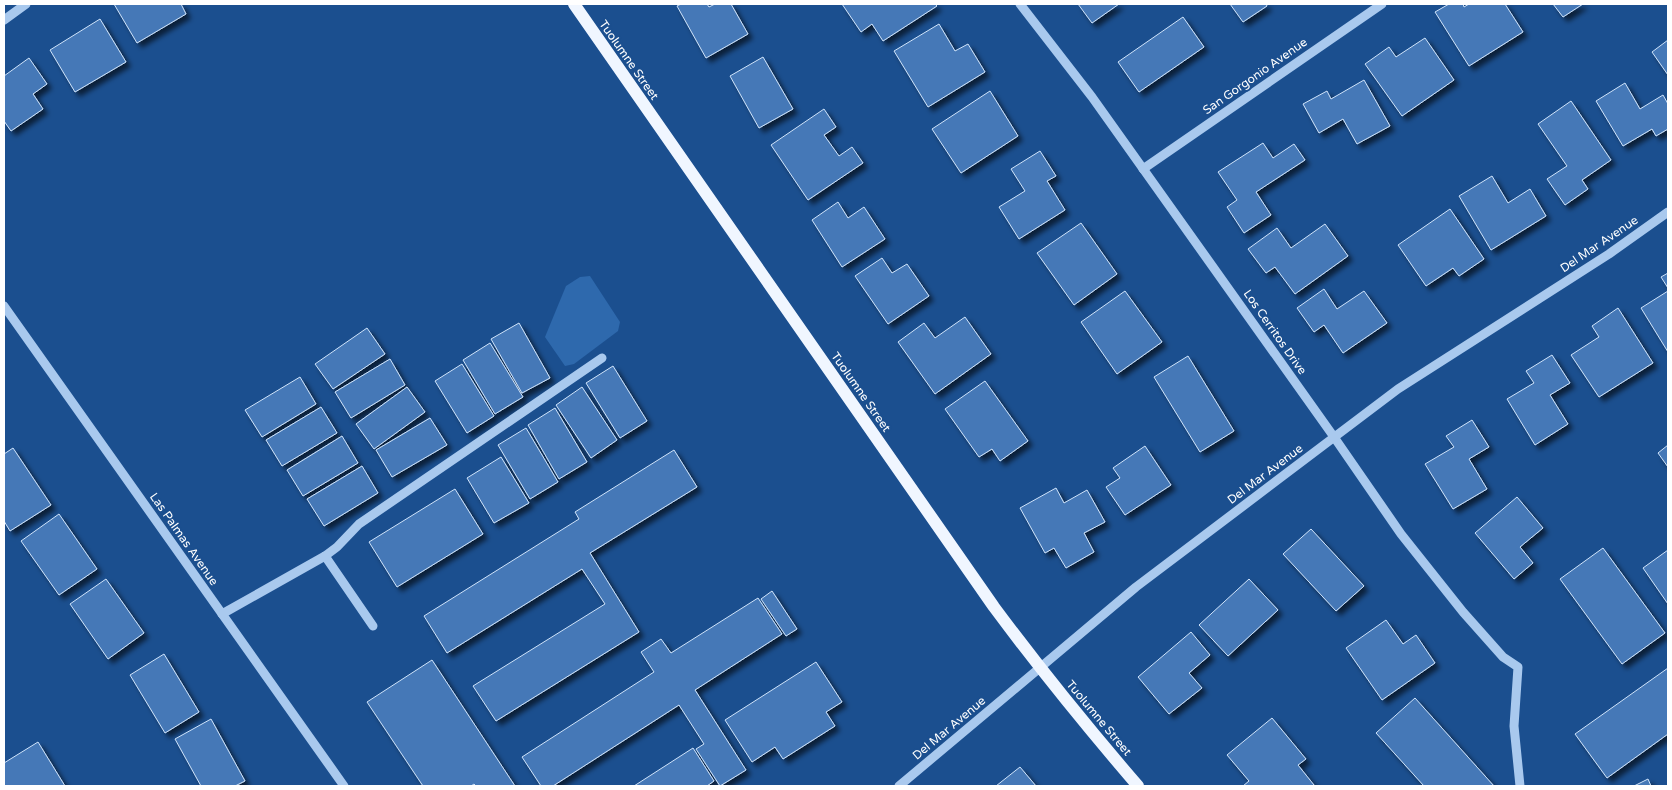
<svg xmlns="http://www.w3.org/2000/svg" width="1672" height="790" viewBox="0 0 1672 790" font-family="'Varela Round',sans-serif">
<defs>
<filter id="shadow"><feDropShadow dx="4.5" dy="4.5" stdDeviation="2.5" flood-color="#0009"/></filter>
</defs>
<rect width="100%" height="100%" fill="#1b4f8f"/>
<polygon fill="#2e69ad" points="590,276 620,322 618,331 574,364 565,366 545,337 566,286 580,277"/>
<g fill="#4478b7" stroke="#cfe3fa" filter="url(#shadow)">
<polygon points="114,4 181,4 186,14 137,43"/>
<polygon points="681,4 707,4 709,7 715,4 731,4 748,34 706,58 677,6"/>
<polygon points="842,4 935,4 937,6 883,41 872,24 861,32"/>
<polygon points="1078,4 1119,4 1092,23"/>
<polygon points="1230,4 1266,4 1267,6 1243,22"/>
<polygon points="1449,4 1463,4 1464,7 1469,4 1505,4 1523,32 1469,66 1435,12"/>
<polygon points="1553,4 1583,4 1563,17"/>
<polygon points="1183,17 1204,47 1139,92 1118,62"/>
<polygon points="100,19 126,62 75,92 50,50"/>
<polygon points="939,24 955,51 968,44 985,72 928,107 894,51"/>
<polygon points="1425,38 1454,80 1402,116 1365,64 1389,47 1396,57"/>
<polygon points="1668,40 1668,75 1652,52"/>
<polygon points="763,57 793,109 759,128 730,76"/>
<polygon points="29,58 47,84 33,94 43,109 11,131 4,121 4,76"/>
<polygon points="1364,80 1390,126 1357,144 1343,119 1319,133 1303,104 1327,91 1331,99"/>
<polygon points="1625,83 1640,109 1663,95 1668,104 1668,129 1656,136 1652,129 1623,146 1596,101"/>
<polygon points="990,91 1018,136 961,173 932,129"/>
<polygon points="1571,101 1611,160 1582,180 1588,189 1565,205 1547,179 1567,166 1538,124"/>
<polygon points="824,109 836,127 824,135 839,156 852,147 863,163 808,200 771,145"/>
<polygon points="1263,143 1273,158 1294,144 1305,160 1256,192 1271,215 1244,233 1227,207 1237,200 1218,172"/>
<polygon points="1040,151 1056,176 1047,181 1065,210 1019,239 999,207 1025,191 1011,169"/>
<polygon points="1492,176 1508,203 1530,189 1546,216 1491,250 1459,196"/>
<polygon points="838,202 848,218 864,207 885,239 842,267 812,220"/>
<polygon points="1450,209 1484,259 1459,276 1453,268 1426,286 1398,245"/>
<polygon points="1081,223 1117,274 1074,305 1037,253"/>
<polygon points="1325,224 1348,256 1295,294 1275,267 1266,273 1248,249 1277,228 1291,248"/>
<polygon points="882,258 892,273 907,264 929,296 888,324 855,276"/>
<polygon points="1668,273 1668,288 1661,277"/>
<polygon points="1324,289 1337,309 1364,291 1387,323 1343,353 1324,325 1314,332 1297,308"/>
<polygon points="1125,291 1162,342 1117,374 1081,322"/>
<polygon points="1668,291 1668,352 1641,308"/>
<polygon points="1618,308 1653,363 1599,397 1571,355 1599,337 1592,326"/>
<polygon points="965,317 991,354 935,394 898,342 924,323 935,338"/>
<polygon points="519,323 550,378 522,393 491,339"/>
<polygon points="367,328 385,354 333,389 315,364"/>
<polygon points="490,343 523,397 495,414 463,360"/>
<polygon points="1552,355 1570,383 1550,395 1568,424 1535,445 1507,399 1534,383 1526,371"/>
<polygon points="1188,356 1234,431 1200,452 1154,377"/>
<polygon points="390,359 405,385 351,418 335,392"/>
<polygon points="462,364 494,416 467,433 435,381"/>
<polygon points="613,366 647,421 620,438 586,383"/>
<polygon points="300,377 316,404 262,437 245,410"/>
<polygon points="985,381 1028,441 1000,461 992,449 979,457 945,409"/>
<polygon points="407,387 425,412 374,449 356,424"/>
<polygon points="582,387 617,440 591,458 556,405"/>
<polygon points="321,407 337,433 282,466 266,440"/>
<polygon points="555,408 587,462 559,479 528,425"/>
<polygon points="430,418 447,445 392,477 376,450"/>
<polygon points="1472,420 1489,447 1469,459 1487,489 1453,509 1425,464 1454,447 1446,436"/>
<polygon points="526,428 558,482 530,499 498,445"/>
<polygon points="342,436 358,463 303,496 287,470"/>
<polygon points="1668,445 1668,467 1658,453"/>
<polygon points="1145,446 1171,485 1125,515 1106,487 1120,478 1113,468"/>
<polygon points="13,448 51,505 10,531 4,521 4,454"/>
<polygon points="674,450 697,487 590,553 639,632 496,721 473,686 605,604 582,569 447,653 424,616 579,519 575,512"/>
<polygon points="501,457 529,503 494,523 467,478"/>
<polygon points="362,466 378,493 324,526 307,499"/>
<polygon points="1056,488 1064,503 1087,490 1105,522 1084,533 1094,552 1066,568 1054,548 1045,553 1020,508"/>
<polygon points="455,489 483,534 397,587 369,542"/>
<polygon points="1517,497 1543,528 1520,547 1533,563 1514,579 1475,533"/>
<polygon points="59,514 97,569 59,595 21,541"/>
<polygon points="1311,529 1364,586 1336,611 1283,554"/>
<polygon points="1603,548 1665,633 1622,664 1560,579"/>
<polygon points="1668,550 1668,604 1643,568"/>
<polygon points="106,579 144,633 108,659 70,604"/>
<polygon points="1249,579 1278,610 1228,656 1199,625"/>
<polygon points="772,591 797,629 786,636 761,599"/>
<polygon points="758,598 782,634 695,690 746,770 720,786 696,749 704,744 679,705 553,786 541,786 522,757 654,672 641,652 661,639 671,653"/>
<polygon points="1386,620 1403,644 1416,635 1435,663 1382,700 1346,648"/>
<polygon points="1191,632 1210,655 1189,673 1202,688 1169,714 1138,677"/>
<polygon points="164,654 199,712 165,733 130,675"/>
<polygon points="432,660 515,786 476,786 474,784 471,786 423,786 367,702"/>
<polygon points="816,662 842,702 826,712 835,726 783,759 775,747 752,762 725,720"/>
<polygon points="1668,668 1668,734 1607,778 1575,734"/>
<polygon points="1415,698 1494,786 1424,786 1376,733"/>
<polygon points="1272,718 1306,759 1298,765 1314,785 1312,786 1243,786 1249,781 1227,755"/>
<polygon points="211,719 245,781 235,786 201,786 175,739"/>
<polygon points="38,742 65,786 4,786 4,763"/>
<polygon points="693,748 714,781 707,786 634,786"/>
<polygon points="1020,767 1036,786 996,786"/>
<polygon points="1648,779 1651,786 1634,786"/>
</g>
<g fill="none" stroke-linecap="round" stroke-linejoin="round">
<g stroke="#a9c9ee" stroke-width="9">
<polyline points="1020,4 1092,97 1334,437 1401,534 1463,612 1503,657 1518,667 1514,726 1520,786"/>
<polyline points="4,20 26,4"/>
<polyline points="1143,169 1382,4"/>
<polyline points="4,306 344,786"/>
<polyline points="325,556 373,626"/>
<polyline points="222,614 325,556 337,547 359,524 602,358"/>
<polyline points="899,786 1136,587 1398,389 1609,254 1668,212"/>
</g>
<path stroke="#f0f6ff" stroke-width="12" d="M 574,4 L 994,607 C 1040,669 1088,728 1138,786"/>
</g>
<g text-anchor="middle" stroke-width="4" stroke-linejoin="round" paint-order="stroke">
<g font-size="12" fill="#fff" stroke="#1b4f8f">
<text transform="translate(629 60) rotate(55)" y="4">Tuolumne Street</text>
<text transform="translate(1255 76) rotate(-35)" y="4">San Gorgonio Avenue</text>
<text transform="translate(1599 244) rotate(-34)" y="4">Del Mar Avenue</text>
<text transform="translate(1275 332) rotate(55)" y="4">Los Cerritos Drive</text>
<text transform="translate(861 392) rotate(55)" y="4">Tuolumne Street</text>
<text transform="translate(1265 474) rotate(-37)" y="4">Del Mar Avenue</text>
<text transform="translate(184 539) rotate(55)" y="4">Las Palmas Avenue</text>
<text transform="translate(1099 718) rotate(50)" y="4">Tuolumne Street</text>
<text transform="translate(949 728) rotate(-40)" y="4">Del Mar Avenue</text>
</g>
</g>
<rect width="1672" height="790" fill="none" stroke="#ffffff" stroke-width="10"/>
</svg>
